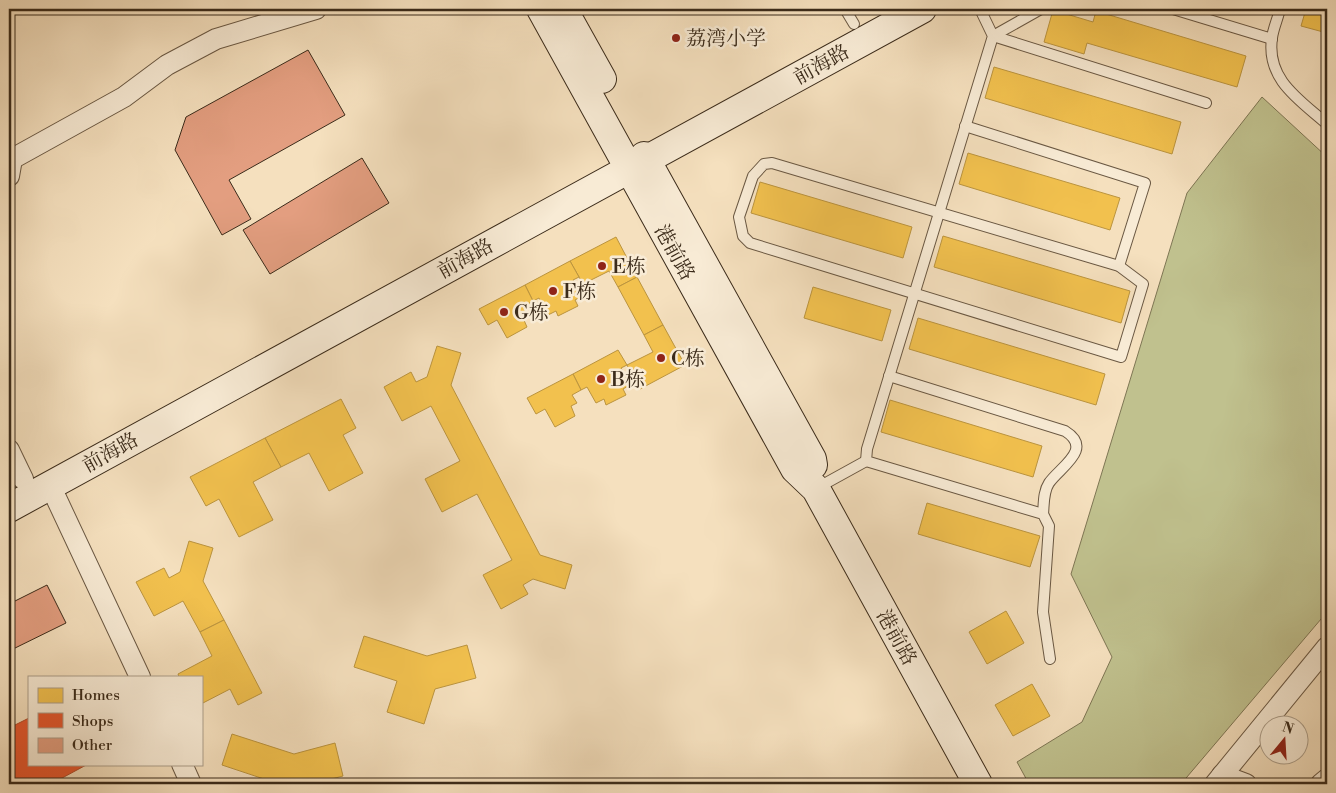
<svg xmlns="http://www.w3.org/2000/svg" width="1336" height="793" viewBox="0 0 1336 793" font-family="'Libre Bodoni','Noto Serif SC',serif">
<rect width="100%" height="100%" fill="#f5e0be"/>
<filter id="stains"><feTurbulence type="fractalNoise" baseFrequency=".004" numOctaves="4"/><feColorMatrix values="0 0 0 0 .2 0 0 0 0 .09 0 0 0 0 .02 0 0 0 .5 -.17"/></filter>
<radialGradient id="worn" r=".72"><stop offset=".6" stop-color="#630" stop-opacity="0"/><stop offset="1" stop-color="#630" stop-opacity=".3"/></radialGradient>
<polygon fill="#c0c18e" stroke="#7e7654" points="1262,97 1327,157 1327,612 1181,784 1029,784 1017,762 1082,722 1112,657 1071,574 1187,193"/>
<g fill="#f2c14e" stroke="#bb943e">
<polygon points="1306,9 1327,9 1327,33 1301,26"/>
<polygon points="1053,10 1093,22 1096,11 1246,56 1237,87 1087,43 1084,54 1044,42"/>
<polygon points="994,67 1181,122 1172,154 985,98"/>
<polygon points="968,153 1120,198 1110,230 959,184"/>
<polygon points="760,182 912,227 903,258 751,213"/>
<polygon points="943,236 1130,291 1121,323 934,267"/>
<polygon points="616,237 637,277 618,287 609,271 583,284 570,261"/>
<polygon points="570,261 579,277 573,280 582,296 575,300 578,306 558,316 556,311 548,315 539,298 533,301 525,285"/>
<polygon points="637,277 663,325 644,335 618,287"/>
<polygon points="525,285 533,301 524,306 529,314 523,318 527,327 507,338 497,320 488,325 479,309"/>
<polygon points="813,287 891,310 882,341 804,318"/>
<polygon points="918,318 1105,374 1096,405 909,349"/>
<polygon points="663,325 685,365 640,389 627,365 653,352 644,335"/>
<polygon points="437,346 461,353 451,385 540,555 572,565 565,589 533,579 523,585 528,594 501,609 483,575 512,560 477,494 442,512 425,479 460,461 431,406 402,421 384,387 411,372 416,382 427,377"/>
<polygon points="618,350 627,365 621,368 630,385 623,389 626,395 606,405 604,399 596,403 587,387 581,390 573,374"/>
<polygon points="573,374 581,390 572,395 577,403 571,406 575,416 555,427 545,409 536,414 527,398"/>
<polygon points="341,399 356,428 343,435 363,473 329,491 309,453 281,467 265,438"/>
<polygon points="890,400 1042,446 1033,477 881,432"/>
<polygon points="265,438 281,467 253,482 273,520 239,537 219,499 206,506 190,477"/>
<polygon points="927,503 1040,536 1030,567 918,534"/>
<polygon points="189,541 213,548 203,581 224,620 200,632 183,601 154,616 136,582 164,568 169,578 180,572"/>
<polygon points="1006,611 1024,643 987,664 969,632"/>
<polygon points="224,620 262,693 238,705 230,689 201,704 201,677 179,677 178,674 212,656 200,632"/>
<polygon points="364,636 427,656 467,645 476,678 435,689 424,724 387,712 397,681 354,667"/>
<polygon points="1032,684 1050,716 1013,736 995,705"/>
<polygon points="232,734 294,754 335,743 343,776 312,784 262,784 264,779 222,765"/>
</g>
<polygon fill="#e4572e" stroke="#b14a28" points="29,718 29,764 88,764 51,784 9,784 9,728"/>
<g fill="#e39e80" stroke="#3b2b1a">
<polygon points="308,50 345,115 229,180 251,219 222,235 175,150 186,117"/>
<polygon points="362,158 389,203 270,274 243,230"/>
<polygon points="47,585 66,623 9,651 9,604"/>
</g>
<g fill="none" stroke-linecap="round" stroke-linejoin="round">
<g stroke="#6a5843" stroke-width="12">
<g id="lane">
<polyline points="845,9 854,24"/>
<polyline points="980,9 993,36 867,449 866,461 1043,514 1049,526 1043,612 1050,659"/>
<polyline points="1173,9 1272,39"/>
<path d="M 1280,9 C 1278,18 1273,29 1272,38 C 1266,80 1300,100 1327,124"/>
<polyline points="993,36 1206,103"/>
<polyline points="993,36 1041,9"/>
<polyline points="965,126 1145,183 1119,266"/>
<polygon points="772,163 1119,266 1143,284 1121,357 750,243 743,236 739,217 753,176 764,164"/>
<path d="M 889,376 L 1065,431 C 1094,449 1060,467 1049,483 C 1043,492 1044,504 1043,514"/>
<polyline points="817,488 866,461"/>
</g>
</g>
<g stroke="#6a5843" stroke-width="22">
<g id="street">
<polyline points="9,176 12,159 124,97 167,65 216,39 316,9"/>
<polyline points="9,450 23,479"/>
<polyline points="50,485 140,677"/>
<polyline points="182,764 191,784"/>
<polyline points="1222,775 1246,784"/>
<polyline points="1215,784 1327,647"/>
<polyline points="1321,784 1327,779"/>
</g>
</g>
<g stroke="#3b2b1a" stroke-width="30">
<g id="secondary">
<polyline points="541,9 795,469 816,489 978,784"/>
<polyline points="563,9 602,79"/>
<polyline points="644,156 812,459 813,465"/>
<polyline points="9,508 922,9"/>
</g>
</g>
<use href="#lane" stroke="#f8ebd5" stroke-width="10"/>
<use href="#street" stroke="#f8ebd5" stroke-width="20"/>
<use href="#secondary" stroke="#f8ebd5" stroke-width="28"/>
</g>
<g fill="#8f2418" stroke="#f8ebd5" stroke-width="2">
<circle cx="676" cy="38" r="5"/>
<circle cx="602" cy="266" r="5"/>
<circle cx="553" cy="291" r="5"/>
<circle cx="504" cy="312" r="5"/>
<circle cx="661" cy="358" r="5"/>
<circle cx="601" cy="379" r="5"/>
</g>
<g text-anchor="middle" stroke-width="5" stroke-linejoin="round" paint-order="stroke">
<g font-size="20" fill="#3b2b1a" stroke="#f8ebd5" text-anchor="start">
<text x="686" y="45">荔湾小学</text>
<text x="612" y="273">E栋</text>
<text x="563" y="298">F栋</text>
<text x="514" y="319">G栋</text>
<text x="671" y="365">C栋</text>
<text x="611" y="386">B栋</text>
</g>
<g font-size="20" fill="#3b2b1a" stroke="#f8ebd5">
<text transform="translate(821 64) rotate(-29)" y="7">前海路</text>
<text transform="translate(675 252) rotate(61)" y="7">港前路</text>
<text transform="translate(465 258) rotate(-29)" y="7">前海路</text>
<text transform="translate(110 452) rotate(-29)" y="7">前海路</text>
<text transform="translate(897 637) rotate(61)" y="7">港前路</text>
</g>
</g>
<rect width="1336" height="793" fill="none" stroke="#f5e0be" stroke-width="30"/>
<rect x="10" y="10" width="1316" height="773" fill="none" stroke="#3b2b1a" stroke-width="2.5"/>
<rect x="15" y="15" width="1306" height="763" fill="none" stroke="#3b2b1a"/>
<rect x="28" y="676" width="175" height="90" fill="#f8ebd5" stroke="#ac9e8a"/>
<rect x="38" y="688" width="25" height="15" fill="#f2c14e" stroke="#ac9e8a"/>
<text x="72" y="700" font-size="15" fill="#3b2b1a">Homes</text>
<rect x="38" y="713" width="25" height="15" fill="#e4572e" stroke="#ac9e8a"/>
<text x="72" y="726" font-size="15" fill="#3b2b1a">Shops</text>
<rect x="38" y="738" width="25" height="15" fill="#e39e80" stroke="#ac9e8a"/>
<text x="72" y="750" font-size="15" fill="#3b2b1a">Other</text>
<g transform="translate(1284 740) rotate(18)"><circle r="24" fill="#f8ebd5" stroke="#ac9e8a"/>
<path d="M0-4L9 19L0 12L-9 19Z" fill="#8f2418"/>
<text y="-8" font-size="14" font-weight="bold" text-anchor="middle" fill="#3b2b1a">N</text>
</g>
<rect width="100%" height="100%" filter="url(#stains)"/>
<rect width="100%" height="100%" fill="url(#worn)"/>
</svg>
